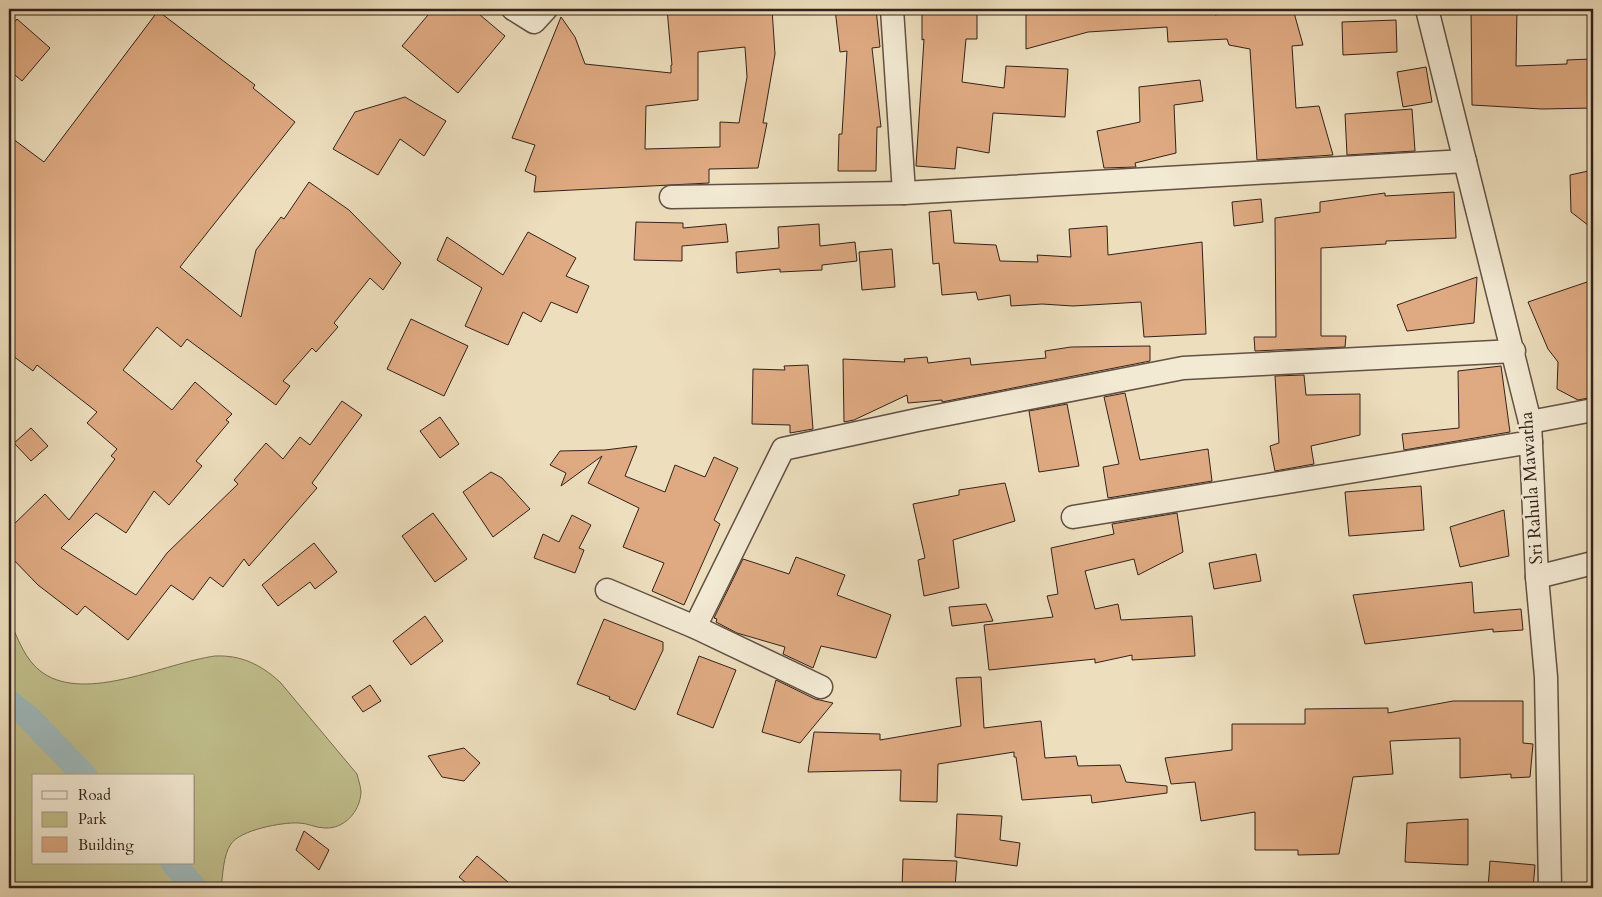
<svg xmlns="http://www.w3.org/2000/svg" width="1602" height="897" viewBox="0 0 1602 897" font-family="Cardo,serif">
<rect width="100%" height="100%" fill="#eddebd"/>
<filter id="stains"><feTurbulence type="fractalNoise" baseFrequency=".004" numOctaves="4"/><feColorMatrix values="0 0 0 0 .2 0 0 0 0 .09 0 0 0 0 .02 0 0 0 .5 -.17"/></filter>
<radialGradient id="worn" r=".72"><stop offset=".6" stop-color="#630" stop-opacity="0"/><stop offset="1" stop-color="#630" stop-opacity=".3"/></radialGradient>
<path fill="#c0bf8c" stroke="#7a7054" fill-rule="evenodd" d="M 9,618 C 17,637 25,661 43,673 C 87,703 165,663 215,656 C 241,655 260,664 280,682 L 357,774 C 358,779 361,787 361,792 C 360,812 344,829 325,828 C 316,828 307,823 299,823 C 282,822 240,830 231,844 C 223,855 223,875 221,888 L 9,888 ZM 34,776 L 194,776 L 194,863 L 34,863 Z"/>
<g fill="none" stroke-linecap="round" stroke-linejoin="round">
<g stroke="#9eb9bc" stroke-width="25">
<polyline points="9,702 27,716 85,776"/>
<polyline points="173,863 195,888"/>
</g>
</g>
<g fill="#dfaa82" stroke="#33221b" fill-rule="evenodd">
<polygon points="433,9 473,9 505,36 458,93 402,46"/>
<path d="M 667,9 L 772,9 L 775,54 L 763,123 L 767,123 L 758,168 L 709,169 L 709,183 L 534,192 L 536,176 L 525,171 L 535,145 L 512,138 L 561,17 L 575,37 L 585,64 L 671,73 L 671,65 L 672,65 ZM 745,47 L 747,77 L 739,123 L 720,122 L 720,147 L 645,149 L 646,106 L 698,100 L 698,52 Z"/>
<polygon points="835,9 876,9 880,47 872,48 881,127 877,127 876,171 838,171 839,134 842,134 847,51 840,52"/>
<polygon points="922,9 977,9 977,39 966,39 962,82 1004,88 1006,66 1068,69 1065,117 993,113 989,153 957,147 955,169 916,166 924,39 922,40"/>
<polygon points="1026,9 1214,9 1215,15 1246,9 1293,9 1303,45 1292,46 1296,108 1319,106 1333,155 1257,160 1250,49 1229,45 1227,39 1168,42 1167,27 1088,32 1026,49"/>
<polygon points="1471,9 1517,9 1516,66 1567,64 1567,60 1591,59 1593,108 1542,109 1472,105"/>
<polygon points="158,11 255,85 253,88 295,122 180,267 241,317 256,250 281,217 284,219 309,182 349,210 401,263 383,290 370,278 334,323 338,327 316,352 312,348 283,381 290,386 276,405 187,339 181,347 157,327 123,370 172,410 195,382 232,414 226,420 229,422 196,461 202,466 169,505 154,491 126,533 96,513 61,548 136,595 167,553 238,484 234,480 266,443 283,459 300,437 310,445 342,401 362,415 312,483 317,488 249,566 244,559 223,587 210,577 193,600 171,585 128,640 85,606 77,615 38,585 9,555 9,529 45,494 69,520 115,459 111,456 117,449 87,423 97,412 37,365 33,371 9,353 9,136 44,162"/>
<polygon points="17,19 50,48 22,81 9,70 9,29"/>
<polygon points="1396,20 1397,52 1343,55 1342,22"/>
<polygon points="1426,67 1432,102 1403,107 1397,72"/>
<polygon points="1200,80 1203,101 1174,105 1176,153 1135,163 1136,167 1104,168 1097,131 1140,122 1139,87"/>
<polygon points="405,97 446,121 424,156 400,139 378,175 333,149 355,112"/>
<polygon points="1412,109 1415,151 1347,155 1345,114"/>
<polygon points="1593,170 1593,229 1571,212 1570,175"/>
<polygon points="1454,192 1456,238 1386,241 1386,244 1321,248 1321,336 1346,336 1345,347 1255,351 1254,337 1276,337 1275,218 1320,212 1320,202 1385,193 1385,196"/>
<polygon points="1261,199 1263,222 1234,226 1232,202"/>
<polygon points="951,210 954,243 996,245 1000,261 1038,262 1037,255 1071,257 1069,229 1107,226 1108,255 1202,242 1206,334 1144,337 1141,302 1073,306 1042,304 1011,306 1010,295 978,300 976,292 942,295 939,263 933,264 929,212"/>
<polygon points="636,222 683,223 683,228 726,224 728,242 682,246 682,261 634,260"/>
<polygon points="819,224 820,246 855,242 857,261 822,265 822,270 780,272 780,269 737,273 736,252 779,248 778,227"/>
<polygon points="528,232 576,258 566,276 589,286 577,313 551,302 541,322 523,312 508,345 465,326 482,288 437,260 447,237 503,275"/>
<polygon points="892,249 895,287 862,290 859,252"/>
<polygon points="1477,277 1474,323 1407,331 1397,305"/>
<polygon points="1593,280 1593,397 1578,400 1557,389 1558,362 1548,349 1528,302"/>
<polygon points="411,319 468,346 444,396 387,369"/>
<polygon points="1150,346 1150,361 942,402 942,400 908,403 907,395 854,420 844,422 843,359 905,362 904,359 927,357 928,363 970,358 971,365 1046,358 1045,351 1071,347"/>
<polygon points="808,365 813,429 790,433 790,425 752,424 753,369 785,370 784,366"/>
<polygon points="1501,366 1510,432 1404,450 1402,434 1459,428 1458,371"/>
<polygon points="1304,375 1306,395 1360,394 1360,435 1311,446 1314,464 1275,471 1270,446 1279,443 1275,376"/>
<polygon points="1125,393 1140,460 1208,449 1212,481 1108,498 1103,467 1119,464 1104,397"/>
<polygon points="1067,404 1079,466 1039,472 1029,411"/>
<polygon points="440,417 459,444 440,458 420,431"/>
<polygon points="31,428 48,446 31,461 14,443"/>
<polygon points="637,446 625,476 665,492 675,465 705,477 714,457 738,468 714,520 720,524 684,605 652,591 664,563 623,547 639,508 588,483 602,456 561,486 566,473 550,465 560,451 605,450"/>
<polygon points="491,472 502,478 530,509 493,537 463,492"/>
<polygon points="1005,483 1015,521 953,540 959,588 924,596 918,560 925,558 913,504 959,495 959,490"/>
<polygon points="1421,486 1424,530 1349,536 1345,492"/>
<polygon points="1504,510 1509,556 1460,567 1450,527"/>
<polygon points="433,513 467,559 435,582 402,536"/>
<polygon points="1177,513 1183,552 1138,575 1134,559 1085,571 1095,609 1118,604 1121,620 1192,616 1195,656 1132,660 1132,655 1095,663 1095,659 989,670 984,625 1053,617 1047,596 1058,594 1051,548 1114,534 1112,524"/>
<polygon points="572,515 591,525 579,548 584,550 575,573 534,558 543,534 559,542"/>
<polygon points="314,543 337,572 315,589 310,582 278,606 262,585"/>
<polygon points="1256,554 1261,581 1214,589 1209,563"/>
<polygon points="796,557 845,575 837,595 891,615 876,658 821,646 813,668 783,654 785,647 737,633 716,622 717,619 714,618 743,559 789,574"/>
<polygon points="1472,582 1474,613 1521,609 1523,630 1493,632 1493,629 1365,644 1353,595"/>
<polygon points="986,604 993,621 952,626 949,607"/>
<polygon points="425,616 443,641 411,665 393,641"/>
<polygon points="604,619 663,642 663,650 635,710 609,699 610,697 577,684"/>
<polygon points="699,656 736,670 713,728 677,714"/>
<polygon points="981,677 984,728 1041,721 1045,758 1076,756 1078,766 1120,765 1126,782 1167,786 1167,793 1092,803 1091,795 1022,800 1016,757 1014,757 1014,752 938,764 937,802 900,801 901,770 808,772 814,732 880,734 880,740 961,726 956,678"/>
<polygon points="776,680 815,699 833,703 800,743 762,732"/>
<polygon points="370,685 381,701 363,712 352,697"/>
<polygon points="1453,701 1523,701 1523,743 1533,744 1530,777 1511,778 1511,774 1460,778 1460,738 1390,741 1393,774 1353,777 1339,854 1298,855 1298,850 1255,850 1255,812 1201,821 1195,782 1171,784 1165,758 1232,750 1232,724 1305,724 1305,709 1388,708 1388,713"/>
<polygon points="464,748 480,763 464,781 442,777 428,756"/>
<polygon points="957,814 1002,816 1000,840 1020,843 1017,866 955,857"/>
<polygon points="1468,819 1468,865 1405,862 1407,823"/>
<polygon points="304,831 329,850 319,870 296,850"/>
<polygon points="477,856 515,888 472,888 459,877"/>
<polygon points="903,859 957,861 955,888 902,888"/>
<polygon points="1490,861 1535,865 1533,888 1488,888"/>
</g>
<g fill="none" stroke-linecap="round" stroke-linejoin="round">
<g stroke="#625144" stroke-width="25">
<g id="minor">
<polyline points="513,9 534,22 546,9"/>
<polyline points="892,9 904,193"/>
<polyline points="1427,9 1530,422 1537,577 1546,677 1550,888"/>
<polyline points="671,197 904,193 1465,161"/>
<polyline points="1530,422 1593,410"/>
<polyline points="1073,517 1531,442"/>
<polyline points="1537,577 1593,563"/>
<polyline points="607,590 695,627 821,687"/>
<polyline points="695,627 783,449 917,420 1183,368 1514,351"/>
</g>
</g>
<use href="#minor" stroke="#f3ead4" stroke-width="22"/>
</g>
<g text-anchor="middle" stroke-width="5" stroke-linejoin="round" paint-order="stroke">
<g font-size="18" fill="#33221b" stroke="#f3ead4">
<text transform="translate(1531 488) rotate(-94)" y="6">Sri Rahula Mawatha</text>
</g>
</g>
<rect width="1602" height="897" fill="none" stroke="#eddebd" stroke-width="30"/>
<rect x="10" y="10" width="1582" height="877" fill="none" stroke="#33221b" stroke-width="2.5"/>
<rect x="15" y="15" width="1572" height="867" fill="none" stroke="#33221b"/>
<rect x="32" y="774" width="162" height="90" fill="#f3ead4" stroke="#a69a8a"/>
<rect x="42" y="791" width="25" height="8" fill="#f3ead4" stroke="#a69a8a"/>
<text x="78" y="800" font-size="15" fill="#33221b">Road</text>
<rect x="42" y="812" width="25" height="15" fill="#c0bf8c" stroke="#a69a8a"/>
<text x="78" y="824" font-size="15" fill="#33221b">Park</text>
<rect x="42" y="837" width="25" height="15" fill="#dfaa82" stroke="#a69a8a"/>
<text x="78" y="850" font-size="15" fill="#33221b">Building</text>
<rect width="100%" height="100%" filter="url(#stains)"/>
<rect width="100%" height="100%" fill="url(#worn)"/>
</svg>
